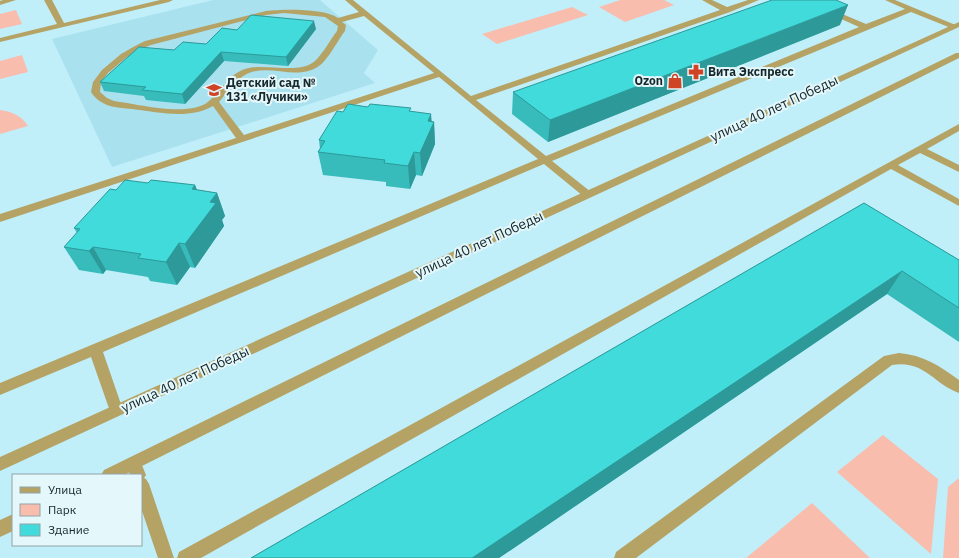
<svg xmlns="http://www.w3.org/2000/svg" width="959" height="558" viewBox="0 0 959 558" font-family="'IBM Plex Sans',sans-serif">
<rect width="100%" height="100%" fill="#c0effa"/>
<polygon fill="#aae1ef" points="213,0 320,0 378,50 364,73 375,83 112,167 52,39"/>
<g fill="#f9bdae">
<polygon points="620,0 664,0 674,5 625,22 599,7"/>
<polygon points="572,7 588,15 497,44 482,34"/>
<polygon points="16,10 22,24 0,29 0,14"/>
<polygon points="22,55 28,72 0,79 0,61"/>
<path d="M 0,110 C 12,112 21,115 28,126 L 0,134 Z"/>
<polygon points="883,435 938,479 931,554 837,472"/>
<polygon points="959,478 959,558 943,558 948,487"/>
<polygon points="812,503 870,558 746,558"/>
</g>
<g fill="none" stroke-linecap="round" stroke-linejoin="round">
<g fill="#b5a366" fill-rule="evenodd">
<polygon points="3,0 16,0 0,5 0,1"/>
<polygon points="44,0 52,0 64,23 160,0 173,0 169,2 0,42 0,38 57,24"/>
<path d="M 345,0 L 353,0 L 471,96 L 720,10 L 702,0 L 712,0 L 727,7 L 748,0 L 759,0 L 730,12 L 476,100 L 546,156 L 859,27 L 799,0 L 809,0 L 866,24 L 905,9 L 885,0 L 895,0 L 958,26 L 954,28 L 951,28 L 911,12 L 552,161 L 591,192 L 592,194 L 591,196 L 583,196 L 544,164 L 103,352 L 123,410 L 121,414 L 116,416 L 111,414 L 91,357 L 0,395 L 0,383 L 538,159 L 439,77 L 0,222 L 0,214 L 236,138 L 213,106 C 189,120 158,112 132,109 C 124,108 115,108 107,105 C 100,102 95,98 91,92 L 93,82 L 102,70 L 121,54 L 135,46 L 145,41 L 266,11 C 283,9 324,8 338,18 L 359,12 ZM 284,13 L 325,17 L 338,26 L 337,31 C 330,40 324,52 316,60 C 300,76 265,62 245,69 C 229,74 221,91 209,101 C 190,118 138,104 114,101 L 107,98 L 100,92 L 101,82 L 108,73 L 127,57 L 140,49 L 151,45 L 266,15 ZM 364,16 L 434,73 L 244,135 L 219,102 C 227,93 234,81 245,75 C 268,62 296,82 319,66 C 328,60 338,40 345,31 L 346,25 L 342,22 Z"/>
<polygon points="959,124 959,131 927,149 959,165 959,172 920,153 898,165 959,199 959,206 891,169 201,558 177,558 179,552"/>
<path d="M 899,353 C 923,355 940,366 959,380 L 959,393 C 933,384 925,360 892,365 L 636,558 L 614,558 L 616,552 L 884,356 Z"/>
<polygon points="134,456 139,458 146,475 144,478 146,479 149,484 174,558 158,558 141,508 141,475 130,475 126,463 129,458"/>
</g>
<g fill="#b5a366" fill-rule="evenodd">
<polygon points="959,22 959,27 0,471 0,457"/>
<polygon points="956,53 959,53 959,58 124,475 101,475 104,470"/>
<polygon points="13,514 13,531 0,537 0,520"/>
</g>
</g>
<g fill="#37bcbb">
<polygon points="840,25 548,142 512,114 513,92"/>
<polygon points="316,29 288,66 224,61 185,104 146,100 144,96 104,91 100,82 174,50 206,44 237,30"/>
<polygon points="411,111 432,121 434,122 435,144 422,176 416,175 410,189 386,186 386,182 323,175 318,152 320,149 319,140 343,112"/>
<polygon points="195,185 197,190 217,193 225,216 222,220 224,226 195,268 190,267 177,285 150,281 148,277 106,270 103,274 79,270 64,247 77,233 74,228 116,190"/>
<polygon points="864,203 959,260 959,342 887,294 499,558 251,558"/>
</g>
<g fill="#2d9999">
<polygon points="848,5 840,25 548,142 550,120"/>
<polygon points="314,21 316,29 288,66 286,57"/>
<polygon points="221,52 224,61 185,104 182,94"/>
<polygon points="431,114 432,125 434,122 435,144 422,176 420,153 428,121"/>
<polygon points="414,152 416,175 410,189 408,166"/>
<polygon points="195,185 204,209 192,189"/>
<polygon points="217,193 225,216 222,220 224,226 195,268 185,244 210,202"/>
<polygon points="179,243 190,267 177,285 166,262"/>
<polygon points="93,247 106,270 103,274 89,251"/>
<polygon points="902,271 887,294 499,558 472,558"/>
</g>
<g fill="#40dbda" stroke="#2d9999">
<polygon points="772,0 836,0 848,5 550,120 513,92"/>
<polygon points="251,15 314,21 286,57 221,52 182,94 142,90 146,87 100,82 139,47 174,50 183,42 206,44 222,28 237,30"/>
<polygon points="348,104 368,107 370,104 411,108 409,111 431,114 428,121 434,122 420,153 414,152 408,166 384,163 385,160 318,152 325,141 319,140 337,111 343,112"/>
<polygon points="125,180 148,183 151,180 195,185 192,189 217,193 210,202 216,203 185,244 179,243 166,262 138,258 141,254 93,247 89,251 64,247 80,229 74,228 110,189 116,190"/>
<polygon points="864,203 959,260 959,308 902,271 472,558 251,558"/>
</g>
<defs>
<g id="pharmacy-bare" transform="scale(1.2)"><path d="M-2-6h4v4h4v4h-4v4h-4v-4h-4v-4h4Z" fill="#cf4425" stroke="#e4f7fb" stroke-width="2.5" paint-order="stroke"/></g>
<g id="shop-bare" transform="scale(1.2)"><path d="M-5-2.5h2.3a2.7 3.5 0 0 1 5.4 0H5L5.5 6h-11ZM-1.5-2.5h3a1.5 2.3 0 0 0-3 0Z" fill="#cf4425" stroke="#e4f7fb" stroke-width="2.5" paint-order="stroke"/></g>
<g id="school-bare" transform="scale(1.2)"><path d="M0-5L7-2L0 1L-7-2ZM-4 1L0 2.5L4 1V4Q0 6-4 4Z" fill="#cf4425" stroke="#e4f7fb" stroke-width="2.5" paint-order="stroke"/></g>
</defs>
<g fill-rule="evenodd">
<use href="#pharmacy-bare" x="696" y="72"/>
<use href="#shop-bare" x="675" y="81"/>
<use href="#school-bare" x="214" y="90"/>
</g>
<g text-anchor="middle" stroke-width="4" stroke-linejoin="round" paint-order="stroke">
<g font-size="12" font-weight="bold" fill="#16282c" stroke="#e4f7fb" text-anchor="start">
<text x="708" y="76">Вита Экспресс</text>
<text x="663" y="85" text-anchor="end">Ozon</text>
<text x="226" y="87">Детский сад №<tspan x="226" dy="14">131 «Лучики»</tspan></text>
</g>
<g font-size="14" fill="#16282c" stroke="#e4f7fb">
<text transform="translate(774 108) rotate(-25)" y="5">улица 40 лет Победы</text>
<text transform="translate(479 244) rotate(-25)" y="5">улица 40 лет Победы</text>
<text transform="translate(185 379) rotate(-25)" y="5">улица 40 лет Победы</text>
</g>
</g>
<rect x="12" y="474" width="130" height="72" fill="#e4f7fb" stroke="#92a4a8"/>
<rect x="20" y="487" width="20" height="6" fill="#b5a366" stroke="#92a4a8"/>
<text x="48" y="494" font-size="12" fill="#16282c">Улица</text>
<rect x="20" y="504" width="20" height="12" fill="#f9bdae" stroke="#92a4a8"/>
<text x="48" y="514" font-size="12" fill="#16282c">Парк</text>
<rect x="20" y="524" width="20" height="12" fill="#40dbda" stroke="#92a4a8"/>
<text x="48" y="534" font-size="12" fill="#16282c">Здание</text>
</svg>
